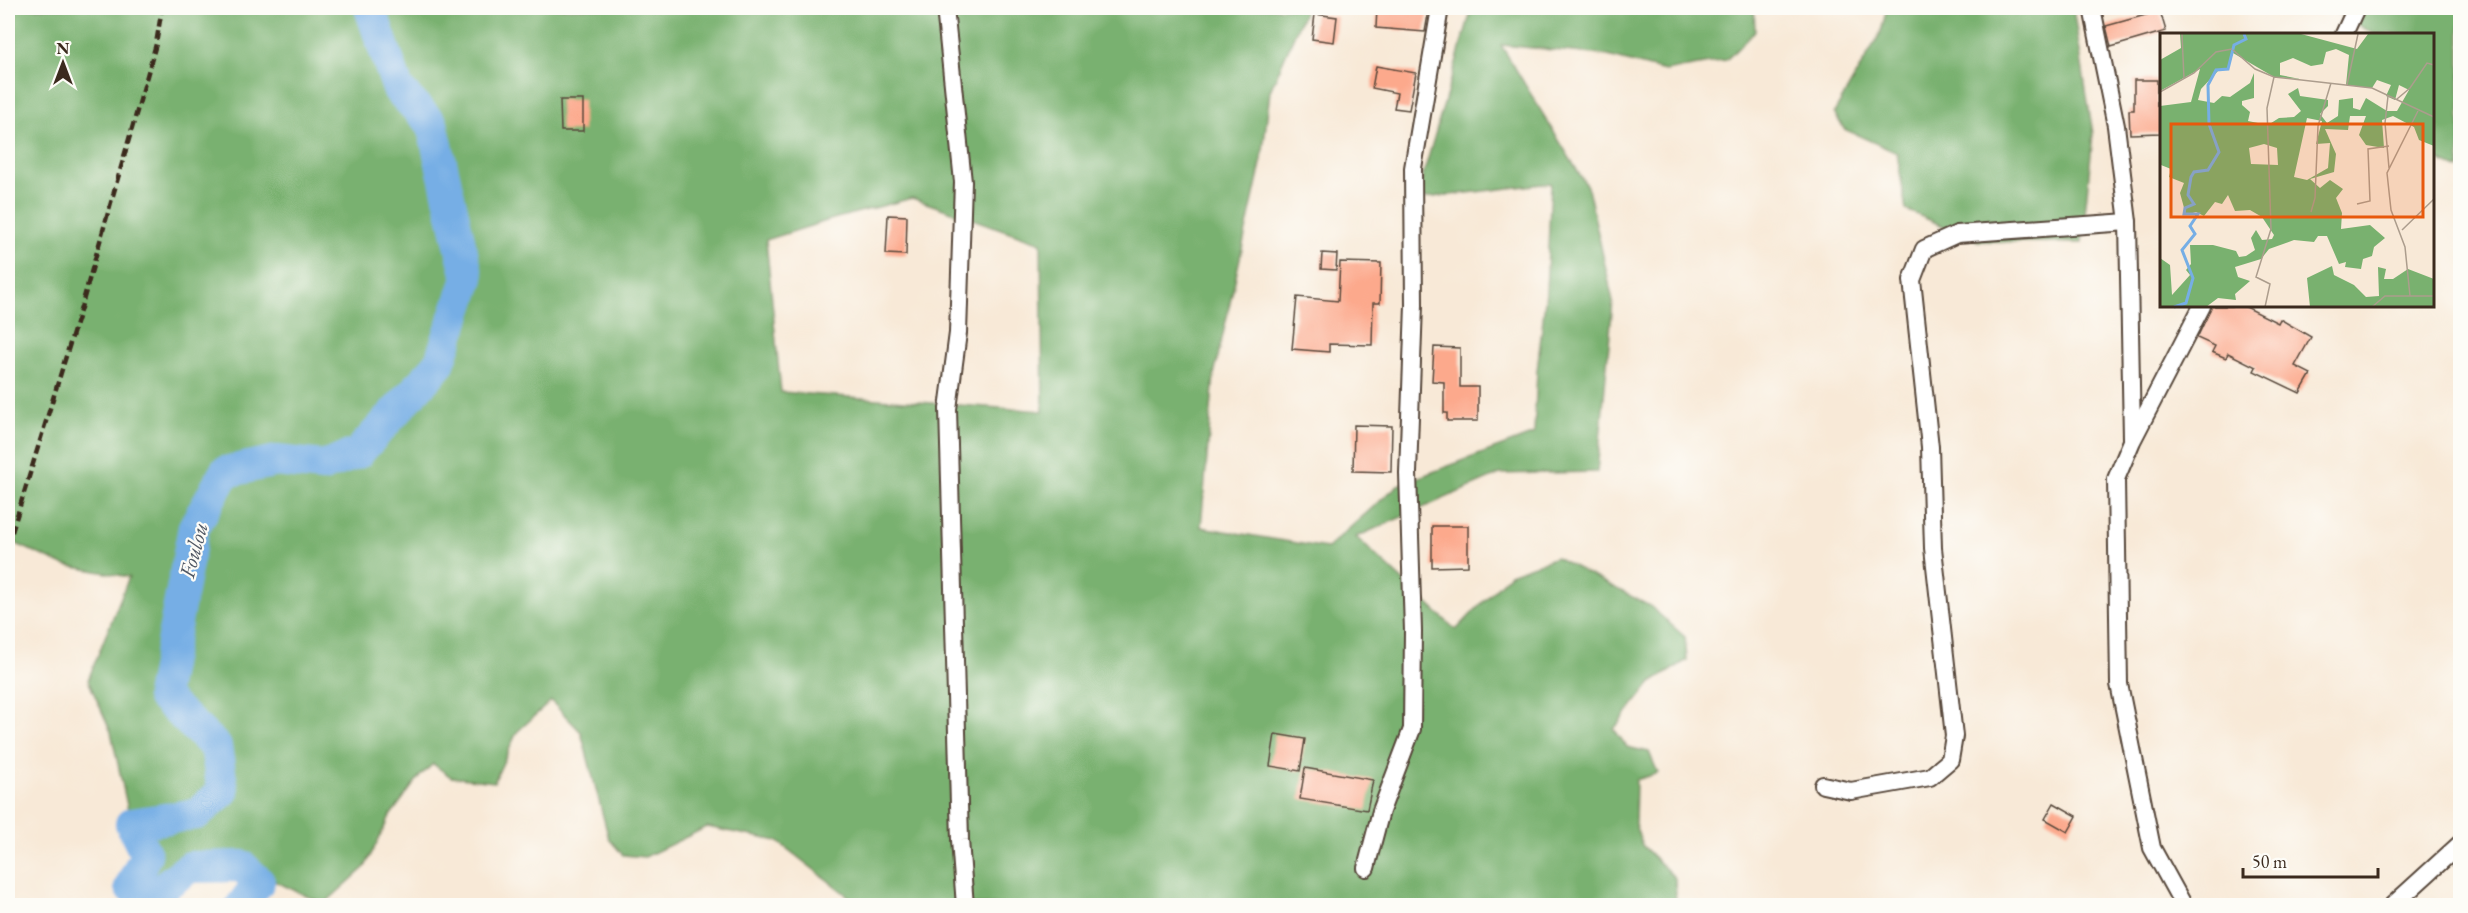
<svg xmlns="http://www.w3.org/2000/svg" width="2468" height="913" viewBox="0 0 2468 913" font-family="'EB Garamond',serif">
<rect width="100%" height="100%" fill="#fdfcf7"/>
<filter id="ink" filterUnits="userSpaceOnUse"><feTurbulence type="fractalNoise" baseFrequency=".0167" numOctaves="2"/><feDisplacementMap in="SourceGraphic" scale="12" xChannelSelector="R" yChannelSelector="G"/><feConvolveMatrix kernelMatrix="1 2 1 2 8 2 1 2 1" color-interpolation-filters="sRGB"/></filter>
<filter id="wash" filterUnits="userSpaceOnUse"><feTurbulence type="fractalNoise" baseFrequency=".008" numOctaves="4" result="noise"/><feDisplacementMap in="SourceGraphic" scale="24" xChannelSelector="R" yChannelSelector="G"/><feGaussianBlur stdDeviation="1.35" result="paint"/><feColorMatrix in="noise" values="0 0 0 0 0 0 0 0 0 0 0 0 0 0 0 0 0 1.4 0 .05"/><feComposite in="paint" operator="in"/></filter>
<g filter="url(#wash)">
<rect width="100%" height="100%" fill="#f8e9d7"/>
<g fill="#79b16f" stroke="#5a6e46" stroke-width="1.5" fill-rule="evenodd">
<path d="M 8,8 L 936,8 L 953,10 L 957,8 L 1306,8 L 1270,91 L 1262,159 L 1214,375 L 1201,527 L 1327,548 L 1398,485 L 1534,434 L 1537,371 L 1546,292 L 1551,183 L 1416,199 L 1472,8 L 1754,8 L 1755,31 L 1726,60 L 1665,71 L 1604,55 L 1501,45 L 1588,188 L 1613,301 L 1597,472 L 1500,474 L 1356,537 L 1456,630 L 1510,574 L 1556,557 L 1650,606 L 1685,637 L 1687,660 L 1651,683 L 1614,729 L 1627,747 L 1649,752 L 1658,773 L 1636,780 L 1635,824 L 1642,845 L 1675,878 L 1676,905 L 877,905 L 852,899 L 777,841 L 707,827 L 645,857 L 623,855 L 609,839 L 581,732 L 551,701 L 517,732 L 494,782 L 451,777 L 433,764 L 419,777 L 390,816 L 365,867 L 324,904 L 242,866 L 190,867 L 147,899 L 130,887 L 146,855 L 131,824 L 111,732 L 88,680 L 129,577 L 63,565 L 8,540 ZM 912,198 L 1041,243 L 1043,411 L 781,392 L 766,240 L 833,219 Z"/>
<polygon points="1887,8 2073,8 2093,134 2082,243 1978,241 1906,210 1897,153 1844,129 1834,113 1881,32"/>
<polygon points="2329,8 2460,8 2460,170 2434,158 2434,34 2374,34"/>
</g>
<g fill="none" stroke-linecap="round" stroke-linejoin="round">
<polyline stroke="#76aee5" stroke-width="32" points="241,906 259,882 242,866 190,867 147,899 130,887 146,855 131,824 197,814 223,791 216,747 162,696 194,527 225,472 277,461 323,466 358,453 439,364 468,278 432,124 398,89 370,8"/>
</g>
<g id="blocks">
<g fill="#fca98c">
<polygon points="1377,8 1429,9 1425,32 1376,28"/>
<polygon points="2160,11 2166,31 2111,47 2106,26"/>
<polygon points="1315,14 1337,17 1334,42 1312,39"/>
<polygon points="1376,66 1416,73 1409,110 1394,108 1397,93 1372,88"/>
<polygon points="2134,80 2157,80 2157,106 2162,106 2161,133 2130,134 2129,110 2134,110"/>
<polygon points="560,100 583,100 583,131 561,131"/>
<polygon points="888,215 907,216 906,255 886,254"/>
<polygon points="1322,253 1337,254 1336,270 1321,269"/>
<polygon points="1340,262 1381,263 1380,303 1373,303 1372,345 1329,344 1329,352 1292,349 1297,297 1338,301"/>
<polygon points="2212,306 2244,306 2278,323 2280,319 2311,337 2295,366 2311,374 2300,393 2254,371 2256,367 2228,353 2226,358 2212,352 2215,346 2197,338"/>
<polygon points="1434,347 1460,348 1460,387 1478,387 1478,421 1447,421 1447,413 1444,413 1444,382 1432,381"/>
<polygon points="1354,425 1392,426 1391,472 1353,471"/>
<polygon points="1432,526 1468,526 1468,566 1432,567"/>
<polygon points="1275,734 1305,739 1300,771 1270,766"/>
<polygon points="1305,768 1373,780 1367,810 1300,799"/>
<polygon points="2054,803 2077,816 2068,832 2045,819"/>
</g>
</g>
</g>
<g filter="url(#ink)">
<use href="#blocks" fill-opacity="0" stroke="#57473a" stroke-width="1.5"/>
<g fill="none" stroke-linecap="round" stroke-linejoin="round">
<g stroke="#57473a" stroke-width="20">
<g id="minor">
<polyline points="945,8 963,182 958,333 948,409 960,840 965,906"/>
<polyline points="2092,8 2116,126 2128,222 2132,438"/>
<polyline points="2344,34 2356,8"/>
<polyline points="1823,785 1851,791 1930,777 1950,760 1954,736 1933,548 1930,447 1912,280 1924,249 1957,234 2128,222"/>
<polyline points="1366,868 1381,811 1412,729 1413,631 1408,473 1414,305 1413,168 1440,8"/>
<polyline points="2184,906 2152,848 2119,684 2116,479 2132,441 2202,306"/>
<polyline points="2392,906 2460,844"/>
</g>
</g>
<use href="#minor" stroke="#fff" stroke-width="16"/>
<polyline stroke="#3b2a1e" stroke-width="4.5" stroke-dasharray="9 4.5" stroke-linecap="butt" points="8,545 83,301 156,44 162,8"/>
</g>
</g>
<g text-anchor="middle" stroke-width="4.5" stroke-linejoin="round" paint-order="stroke">
<g font-size="22" font-style="italic" fill="#505864" stroke="#fdfcf7">
<text transform="translate(193 550) rotate(-75)" y="8">Foulou</text>
</g>
</g>
<g transform="translate(2160 33)">
<rect width="274" height="274" fill="#f8e9d7"/>
<path d="M 20,1 L 141,1 L 197,16 L 208,1 L 274,1 L 274,113 L 259,107 L 254,94 L 233,83 L 222,87 L 224,115 L 206,112 L 199,102 L 206,83 L 190,83 L 188,97 L 165,96 L 176,121 L 174,139 L 150,146 L 160,155 L 170,147 L 183,156 L 176,165 L 182,180 L 181,196 L 210,192 L 225,205 L 214,214 L 212,223 L 203,226 L 201,236 L 185,234 L 186,229 L 179,231 L 167,203 L 158,203 L 154,209 L 134,207 L 109,216 L 101,226 L 75,234 L 78,244 L 90,248 L 75,261 L 76,267 L 58,265 L 46,274 L 0,274 L 0,225 L 10,232 L 12,262 L 30,242 L 26,237 L 31,231 L 30,212 L 53,212 L 76,218 L 79,224 L 86,223 L 95,217 L 91,205 L 96,197 L 102,207 L 112,206 L 114,202 L 102,184 L 90,177 L 75,178 L 68,162 L 62,171 L 55,169 L 44,183 L 36,179 L 26,182 L 20,160 L 24,150 L 9,144 L 11,136 L 1,132 L 0,73 L 31,69 L 40,36 L 0,58 L 0,27 L 21,15 ZM 176,16 L 189,22 L 186,52 L 212,55 L 217,47 L 231,52 L 226,63 L 235,67 L 239,52 L 249,57 L 237,78 L 227,78 L 206,65 L 200,77 L 193,75 L 193,65 L 179,67 L 178,83 L 167,90 L 160,81 L 168,73 L 168,67 L 140,63 L 138,55 L 128,61 L 141,78 L 134,84 L 119,85 L 108,92 L 88,88 L 90,79 L 82,72 L 82,68 L 94,65 L 94,40 L 90,50 L 70,64 L 62,63 L 54,70 L 38,67 L 41,56 L 58,38 L 68,36 L 73,20 L 114,44 L 140,46 L 120,42 L 120,30 L 133,25 L 151,33 L 163,31 L 166,19 ZM 147,85 L 162,88 L 156,111 L 170,110 L 168,135 L 147,147 L 134,144 ZM 104,111 L 117,115 L 118,132 L 91,131 L 89,115 ZM 172,233 L 174,242 L 194,252 L 206,264 L 219,263 L 218,234 L 226,236 L 224,246 L 233,246 L 248,236 L 274,246 L 274,274 L 150,274 L 147,245 Z" fill="#79b16f" fill-rule="evenodd"/>
<path fill="none" stroke="#76aee5" stroke-width="3" d="M 14,274 L 26,270 L 33,245 L 22,217 L 35,201 L 30,193 L 38,181 L 24,181 L 25,175 L 34,171 L 28,162 L 31,144 L 34,139 L 48,137 L 59,119 L 49,91 L 48,52 L 56,37 L 68,36 L 74,12 L 86,6 L 84,1"/>
<path fill="none" stroke="#ac9d8d" stroke-width="1.5" d="M 22,1 L 24,46M 73,17 L 95,36 L 114,44 L 212,55 L 274,84M 187,52 L 198,1M 0,59 L 34,40 L 56,19 L 72,16M 228,63 L 225,90 L 229,135M 237,66 L 250,55 L 267,30 L 274,32M 197,171 L 210,168 L 208,116 L 229,113M 151,179 L 155,165 L 158,93 L 171,50M 242,197 L 274,166M 250,263 L 245,214 L 231,177 L 227,140 L 258,78M 105,274 L 110,251 L 96,244 L 111,196 L 107,75 L 114,44M 212,274 L 225,263 L 274,263"/>
<path fill="#e8590c" fill-opacity="0.15" stroke="#e8590c" stroke-width="3" d="M 11,91 L 263,91 L 263,184 L 11,184 Z"/>
<rect width="274" height="274" fill="none" stroke="#3b2a1e" stroke-width="3"/>
</g>
<rect width="2468" height="913" fill="none" stroke="#fdfcf7" stroke-width="30"/>
<g transform="translate(63 63)" stroke="#fdfcf7" stroke-width="4.5" paint-order="stroke">
<path d="M0-4.5L10 22L0 15L-10 22Z" fill="#3b2a1e"/>
<text y="-9" font-size="16" font-weight="bold" text-anchor="middle" fill="#3b2a1e">N</text>
</g>
<path d="M2243 868v9h135v-9" fill="none" stroke="#3b2a1e" stroke-width="3"/>
<text x="2252" y="868" font-size="18" fill="#3b2a1e" stroke="#fdfcf7" stroke-width="4.5" paint-order="stroke">50 m</text>
</svg>
